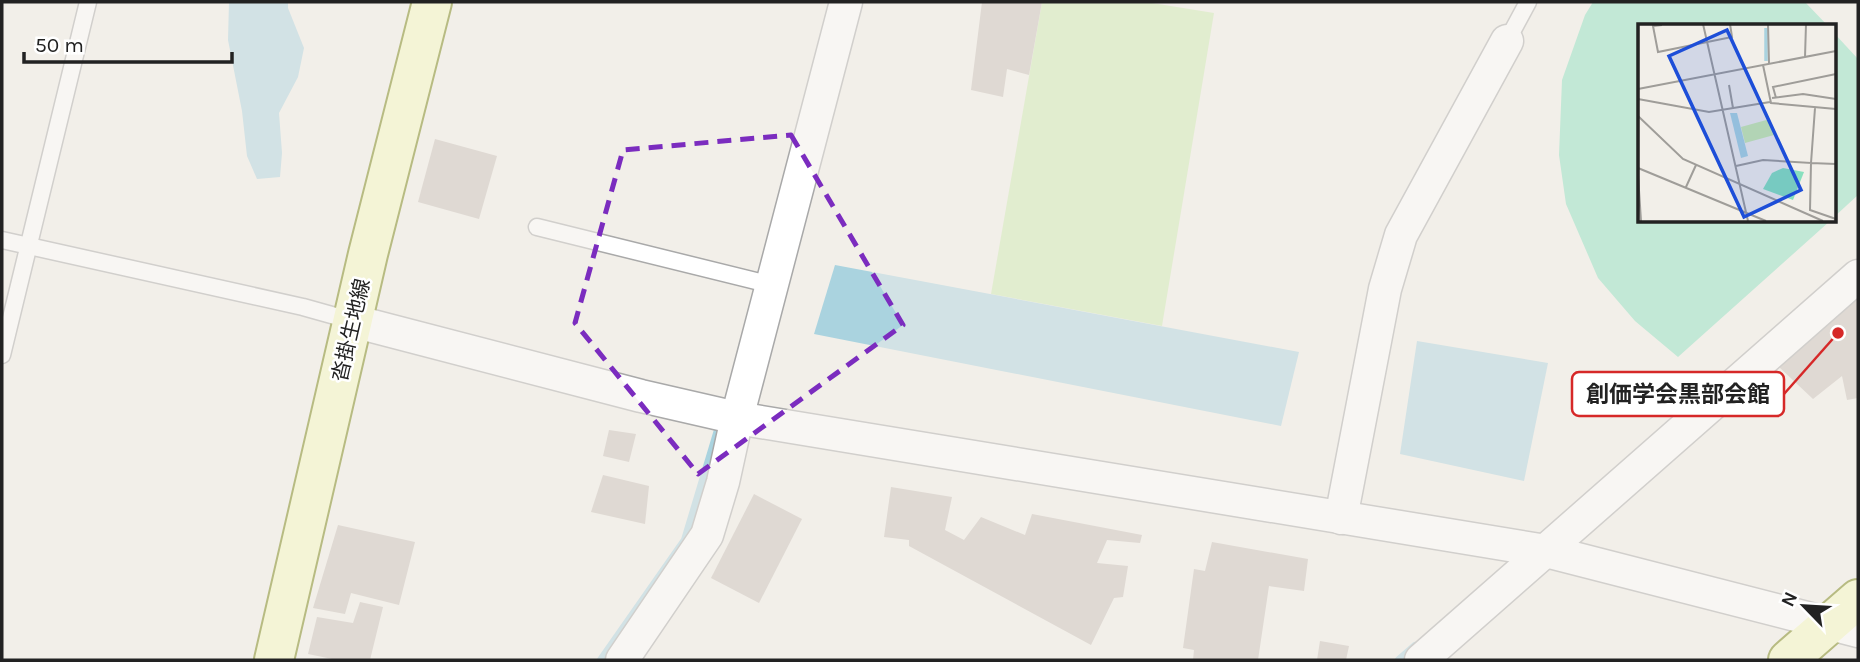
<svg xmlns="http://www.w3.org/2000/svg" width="1860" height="662" viewBox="0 0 1860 662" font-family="Karla,'Noto Sans JP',sans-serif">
<rect width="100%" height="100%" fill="#f2efe9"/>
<polygon fill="#cdebb0" points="1042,2 1146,2 1214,13 1162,326 991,294"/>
<g fill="#88e0be">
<polygon points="1593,2 1805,2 1828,26 1640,26 1640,220 1830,221 1678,357 1635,321 1598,278 1566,204 1559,155 1562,80 1585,15"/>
<polygon points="1834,33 1858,59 1858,195 1834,217"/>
</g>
<g fill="#aad3df">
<polygon points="229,2 288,2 288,8 304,48 298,77 279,113 282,153 280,177 257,179 247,156 242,111 228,40"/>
<polygon points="835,265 1299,352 1281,426 814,334"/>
<polygon points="1417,341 1548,363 1524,481 1400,454"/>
</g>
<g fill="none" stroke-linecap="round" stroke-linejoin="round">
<g stroke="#aad3df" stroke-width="8">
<polyline points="601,660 685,540 721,420"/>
<polyline points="1399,660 1415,646"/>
</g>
</g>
<g fill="#c7bfb8">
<polygon points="982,2 1042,2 1029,75 1007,69 1003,97 971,90"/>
<polygon points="435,139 497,156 479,219 418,202"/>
<polygon points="1858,298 1858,398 1847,400 1842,376 1813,399 1779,367"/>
<polygon points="609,430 636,434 629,462 603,456"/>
<polygon points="603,475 649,486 645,524 591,512"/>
<polygon points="891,487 952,497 945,530 964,540 981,517 1025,535 1032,514 1142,535 1140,543 1107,540 1097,563 1128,566 1123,597 1114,598 1091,645 909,546 909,540 884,537"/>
<polygon points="754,494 802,519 759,603 711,578"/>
<polygon points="338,525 415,542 399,605 351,593 345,614 313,608"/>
<polygon points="1212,542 1308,559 1304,591 1269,586 1258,660 1193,660 1194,650 1183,648 1194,569 1205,571"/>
<polygon points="360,602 383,607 370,660 337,660 308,654 317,617 353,623"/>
<polygon points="1320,641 1349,646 1346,660 1317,660"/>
</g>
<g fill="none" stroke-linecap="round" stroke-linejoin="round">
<g stroke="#a9a9a9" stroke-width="19">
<g id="lane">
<polyline points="1507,41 1528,2"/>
<polyline points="537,227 772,285"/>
<polyline points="2,240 303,307 353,321"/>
<polyline points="2,355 88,2"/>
</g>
</g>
<g stroke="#a9a9a9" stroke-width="35">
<g id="street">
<polyline points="353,321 641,396 737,418 1546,551 1858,631"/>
<polyline points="1341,518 1385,289 1401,235 1507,41"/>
<polyline points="622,660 707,535 723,482 737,418 846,2"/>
<polyline points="1421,660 1858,276"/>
</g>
</g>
<g stroke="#707d05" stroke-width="42">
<g id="secondary">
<polyline points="274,660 368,254 432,2"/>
<polyline points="1788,660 1858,599"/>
</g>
</g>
<use href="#lane" stroke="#fff" stroke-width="16"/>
<use href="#street" stroke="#fff" stroke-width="32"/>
<use href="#secondary" stroke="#f7fabf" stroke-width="38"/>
</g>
<path d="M0 0H1860V662H0ZM 791,135 L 903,325 L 698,474 L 575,323 L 623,150 Z" fill="#f2efe9" fill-opacity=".55" fill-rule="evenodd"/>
<path fill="none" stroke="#7b2cbf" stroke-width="5" stroke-dasharray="14 9" stroke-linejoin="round" d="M 791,135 L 903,325 L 698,474 L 575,323 L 623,150 Z"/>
<g text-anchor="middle" stroke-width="5" stroke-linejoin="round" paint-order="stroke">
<g font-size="21" fill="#222" stroke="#fff">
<text transform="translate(351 330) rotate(-77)" y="7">沓掛生地線</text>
</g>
</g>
<g transform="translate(1638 24)">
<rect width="198" height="198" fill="#f2efe9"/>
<path d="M 132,95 L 136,111 L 107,119 L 103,103 Z" fill="#cdebb0"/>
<path d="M 145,144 L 166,148 L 155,176 L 125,165 L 134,149 Z" fill="#88e0be"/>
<path d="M 92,89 L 99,89 L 110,132 L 103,134 Z" fill="#aad3df"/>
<path fill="none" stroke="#aad3df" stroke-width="3.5" d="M 128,4 L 128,37"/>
<path fill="none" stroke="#9f9d99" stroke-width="2" d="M 65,0 L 110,197M 130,0 L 131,39M 24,1 L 15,2 L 20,28 L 94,13 L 92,0M 167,33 L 168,0M 125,41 L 133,79 L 198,85M 91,61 L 95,84M 0,65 L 198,27M 134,74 L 165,70 L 198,75M 138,74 L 135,63 L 198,50M 0,75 L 71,88 L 132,78M 0,92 L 45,135 L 185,197M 198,140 L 173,139 L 172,186 L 198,195M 98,142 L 125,136 L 173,139 L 177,84M 0,144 L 128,197M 0,151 L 3,197M 48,163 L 58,141"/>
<path fill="#1d4ed8" fill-opacity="0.15" stroke="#1d4ed8" stroke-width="3.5" d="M 89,6 L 163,166 L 106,193 L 31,32 Z"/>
<rect width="198" height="198" fill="none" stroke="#222" stroke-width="3.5"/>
</g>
<path fill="none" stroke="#d62828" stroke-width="2.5" d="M1838 333L1784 394"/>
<circle fill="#d62828" stroke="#fff" stroke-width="2.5" cx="1838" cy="333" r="7"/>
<rect fill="#fff" stroke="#d62828" stroke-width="2.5" x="1572" y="372" width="212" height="44" rx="7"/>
<g font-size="23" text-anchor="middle" font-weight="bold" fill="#222">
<text x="1678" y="402">創価学会黒部会館</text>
</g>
<rect width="1860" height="662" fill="none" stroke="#222222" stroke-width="7"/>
<g transform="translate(1804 606) rotate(295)" stroke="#ffffff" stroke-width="5" paint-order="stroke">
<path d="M0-5L12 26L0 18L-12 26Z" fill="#222222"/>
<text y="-10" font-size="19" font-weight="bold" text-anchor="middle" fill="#222222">N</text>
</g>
<path d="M24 52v10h208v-10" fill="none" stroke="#222222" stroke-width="3.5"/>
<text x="35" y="52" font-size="21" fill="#222222" stroke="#ffffff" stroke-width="5" paint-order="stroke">50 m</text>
</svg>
